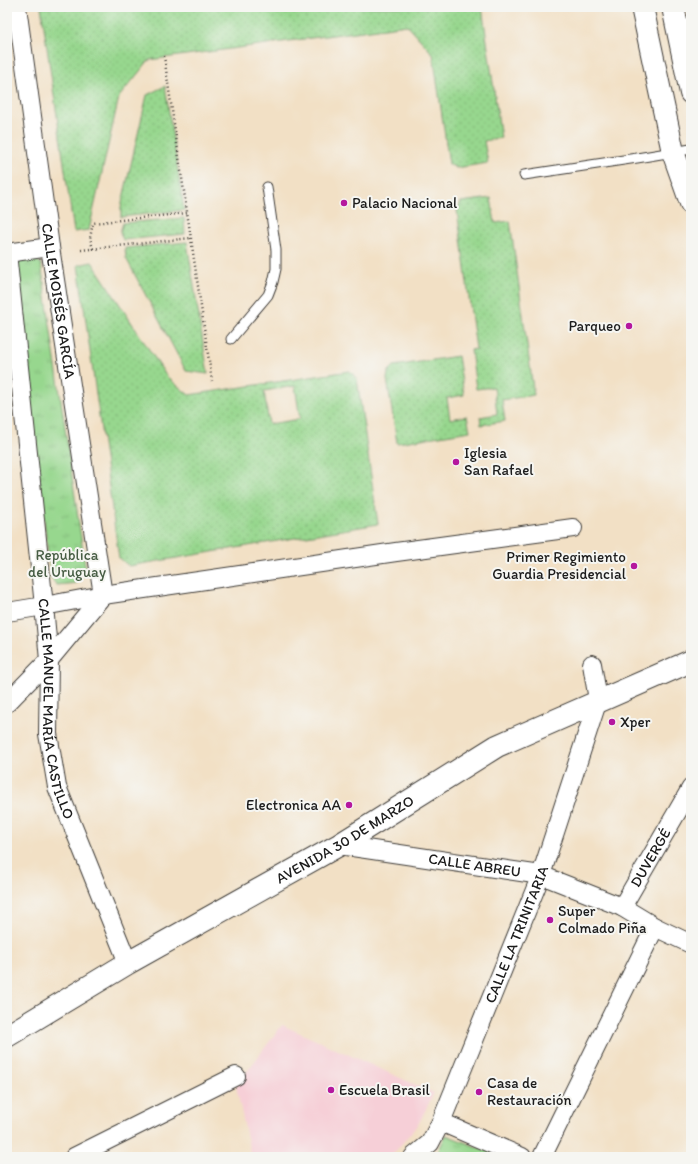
<svg xmlns="http://www.w3.org/2000/svg" width="698" height="1164" viewBox="0 0 698 1164" font-family="Itim,sans-serif">
<defs>
<pattern id="grass-dots" width="8" height="8" patternUnits="userSpaceOnUse"><rect width="8" height="8" fill="#97d78e"/><path d="M2 2h.1M6 6h.1" fill="none" stroke="#82b87a" stroke-width="1.8" stroke-linecap="round"/></pattern>
<pattern id="park-tufts" width="24" height="20" patternUnits="userSpaceOnUse"><rect width="24" height="20" fill="#97d78e"/><path d="M3 7l-1-3M5 7V3M7 7l1-3M15 17l-1-3M17 17v-4M19 17l1-3" fill="none" stroke="#82b87a"/></pattern>
</defs>
<rect width="100%" height="100%" fill="#f6f6f2"/>
<filter id="ink" filterUnits="userSpaceOnUse"><feTurbulence type="fractalNoise" baseFrequency=".025" numOctaves="2"/><feDisplacementMap in="SourceGraphic" scale="8" xChannelSelector="R" yChannelSelector="G"/><feConvolveMatrix kernelMatrix="1 2 1 2 8 2 1 2 1" color-interpolation-filters="sRGB"/></filter>
<filter id="wash" filterUnits="userSpaceOnUse"><feTurbulence type="fractalNoise" baseFrequency=".012" numOctaves="4" result="noise"/><feDisplacementMap in="SourceGraphic" scale="16" xChannelSelector="R" yChannelSelector="G"/><feGaussianBlur stdDeviation="0.9" result="paint"/><feColorMatrix in="noise" values="0 0 0 0 0 0 0 0 0 0 0 0 0 0 0 0 0 1.4 0 .05"/><feComposite in="paint" operator="in"/></filter>
<g filter="url(#wash)">
<rect width="100%" height="100%" fill="#f2e0c5"/>
<polygon fill="#f6cfd7" points="282,1025 434,1093 419,1123 394,1153 389,1157 251,1157 236,1086"/>
<g fill="url(#grass-dots)" stroke="#5a7a55" fill-rule="evenodd">
<polygon points="41,7 482,7 501,138 484,141 488,163 456,168 449,164 433,54 407,25 149,60 119,97 89,230 74,232"/>
<polygon points="165,86 184,210 121,217 121,207 147,95"/>
<polygon points="491,198 495,223 510,221 534,395 502,400 505,421 481,425 480,417 497,414 494,387 476,389 471,350 476,349 457,210 461,202"/>
<polygon points="184,218 185,234 123,240 120,232 123,223"/>
<polygon points="187,242 208,374 186,371 126,258 125,248"/>
<path d="M 92,262 L 167,377 L 189,395 L 350,371 L 357,379 L 378,524 L 129,566 L 119,558 L 78,265 ZM 295,386 L 300,419 L 269,424 L 264,391 Z"/>
<polygon points="458,356 464,395 447,398 450,419 467,416 470,431 397,443 387,379 388,372 394,366"/>
</g>
<g fill="url(#park-tufts)" stroke="#5a7a55">
<polygon points="35,260 41,263 86,572 77,583 57,585 51,579 14,265 17,261"/>
<polygon points="446,1135 503,1157 433,1157 437,1154"/>
</g>
</g>
<g filter="url(#ink)">
<g fill="none" stroke-linecap="round" stroke-linejoin="round">
<g stroke="#3c3935" stroke-width="11">
<g id="lane">
<polyline points="524,175 637,158 691,149"/>
<polyline points="231,339 268,295 273,282 276,269 276,250 267,187"/>
</g>
</g>
<g stroke="#3c3935" stroke-width="20">
<g id="street">
<path id="s1" d="M 17,7 L 50,247 L 103,595"/>
<path id="s2" d="M 7,253 L 44,606 L 49,660 L 48,734 L 57,787 L 128,963"/>
<polyline points="7,253 50,247"/>
<polyline points="7,612 44,606 103,595 396,552 573,528"/>
<polyline points="7,703 49,660 103,595"/>
<path id="s3" d="M 339,845 L 541,875 L 622,907 L 655,927 L 691,944"/>
<path id="s4" d="M 622,907 L 691,788"/>
<polyline points="441,1122 522,1157"/>
<polyline points="74,1157 236,1076"/>
<path id="s5" d="M 413,1157 L 430,1143 L 441,1122 L 541,875 L 598,700 L 592,664"/>
<polyline points="542,1157 655,927"/>
</g>
</g>
<g stroke="#3c3935" stroke-width="24">
<g id="secondary">
<polyline points="642,7 673,152 691,203"/>
<polyline points="673,7 691,93"/>
<path id="s6" d="M 7,1036 L 128,963 L 339,845 L 497,746 L 691,661"/>
</g>
</g>
<g stroke="#3c3935" stroke-width="2.5" stroke-dasharray="1 3" stroke-linecap="butt">
<polyline points="164,56 212,381"/>
<polyline points="93,249 90,238 93,223 187,213"/>
<polyline points="81,250 191,238"/>
</g>
<use href="#lane" stroke="#fff" stroke-width="9"/>
<use href="#street" stroke="#fff" stroke-width="18"/>
<use href="#secondary" stroke="#fff" stroke-width="22"/>
</g>
</g>
<g fill="#b5179e" stroke="#f6f6f2" stroke-width="1.5">
<circle cx="344" cy="203" r="4"/>
<circle cx="629" cy="326" r="4"/>
<circle cx="456" cy="462" r="4"/>
<circle cx="634" cy="566" r="4"/>
<circle cx="612" cy="722" r="4"/>
<circle cx="349" cy="805" r="4"/>
<circle cx="550" cy="920" r="4"/>
<circle cx="331" cy="1090" r="4"/>
<circle cx="479" cy="1092" r="4"/>
</g>
<g text-anchor="middle" stroke-width="4" stroke-linejoin="round" paint-order="stroke">
<g font-size="15" fill="#1c1c1c" stroke="#f6f6f2" text-anchor="start">
<text x="352" y="208">Palacio Nacional</text>
<text x="621" y="331" text-anchor="end">Parqueo</text>
<text x="464" y="458">Iglesia<tspan x="464" dy="17">San Rafael</tspan></text>
<text x="626" y="562" text-anchor="end">Primer Regimiento<tspan x="626" dy="17">Guardia Presidencial</tspan></text>
<text x="620" y="727">Xper</text>
<text x="341" y="810" text-anchor="end">Electronica AA</text>
<text x="558" y="916">Super<tspan x="558" dy="17">Colmado Piña</tspan></text>
<text x="487" y="1088">Casa de<tspan x="487" dy="17">Restauración</tspan></text>
<text x="339" y="1095">Escuela Brasil</text>
</g>
<g font-size="15" fill="#1c1c1c" stroke="#f6f6f2">
<text dy="5" stroke="none"><textPath href="#s1" startOffset="297">CALLE MOISÉS GARCÍA</textPath></text>
<text dy="5" stroke="none"><textPath href="#s2" startOffset="459">CALLE MANUEL MARÍA CASTILLO</textPath></text>
<text dy="5" stroke="none"><textPath href="#s6" startOffset="391">AVENIDA 30 DE MARZO</textPath></text>
<text dy="5" stroke="none"><textPath href="#s4" startOffset="57">DUVERGÉ</textPath></text>
<text dy="5" stroke="none"><textPath href="#s3" startOffset="137">CALLE ABREU</textPath></text>
<text dy="5" stroke="none"><textPath href="#s5" startOffset="248">CALLE LA TRINITARIA</textPath></text>
</g>
<g font-size="15" fill="#475d44" stroke="#f6f6f2">
<text x="67" y="560">República<tspan x="67" dy="17">del Uruguay</tspan></text>
</g>
</g>
<rect width="698" height="1164" fill="none" stroke="#f6f6f2" stroke-width="24"/>
</svg>
